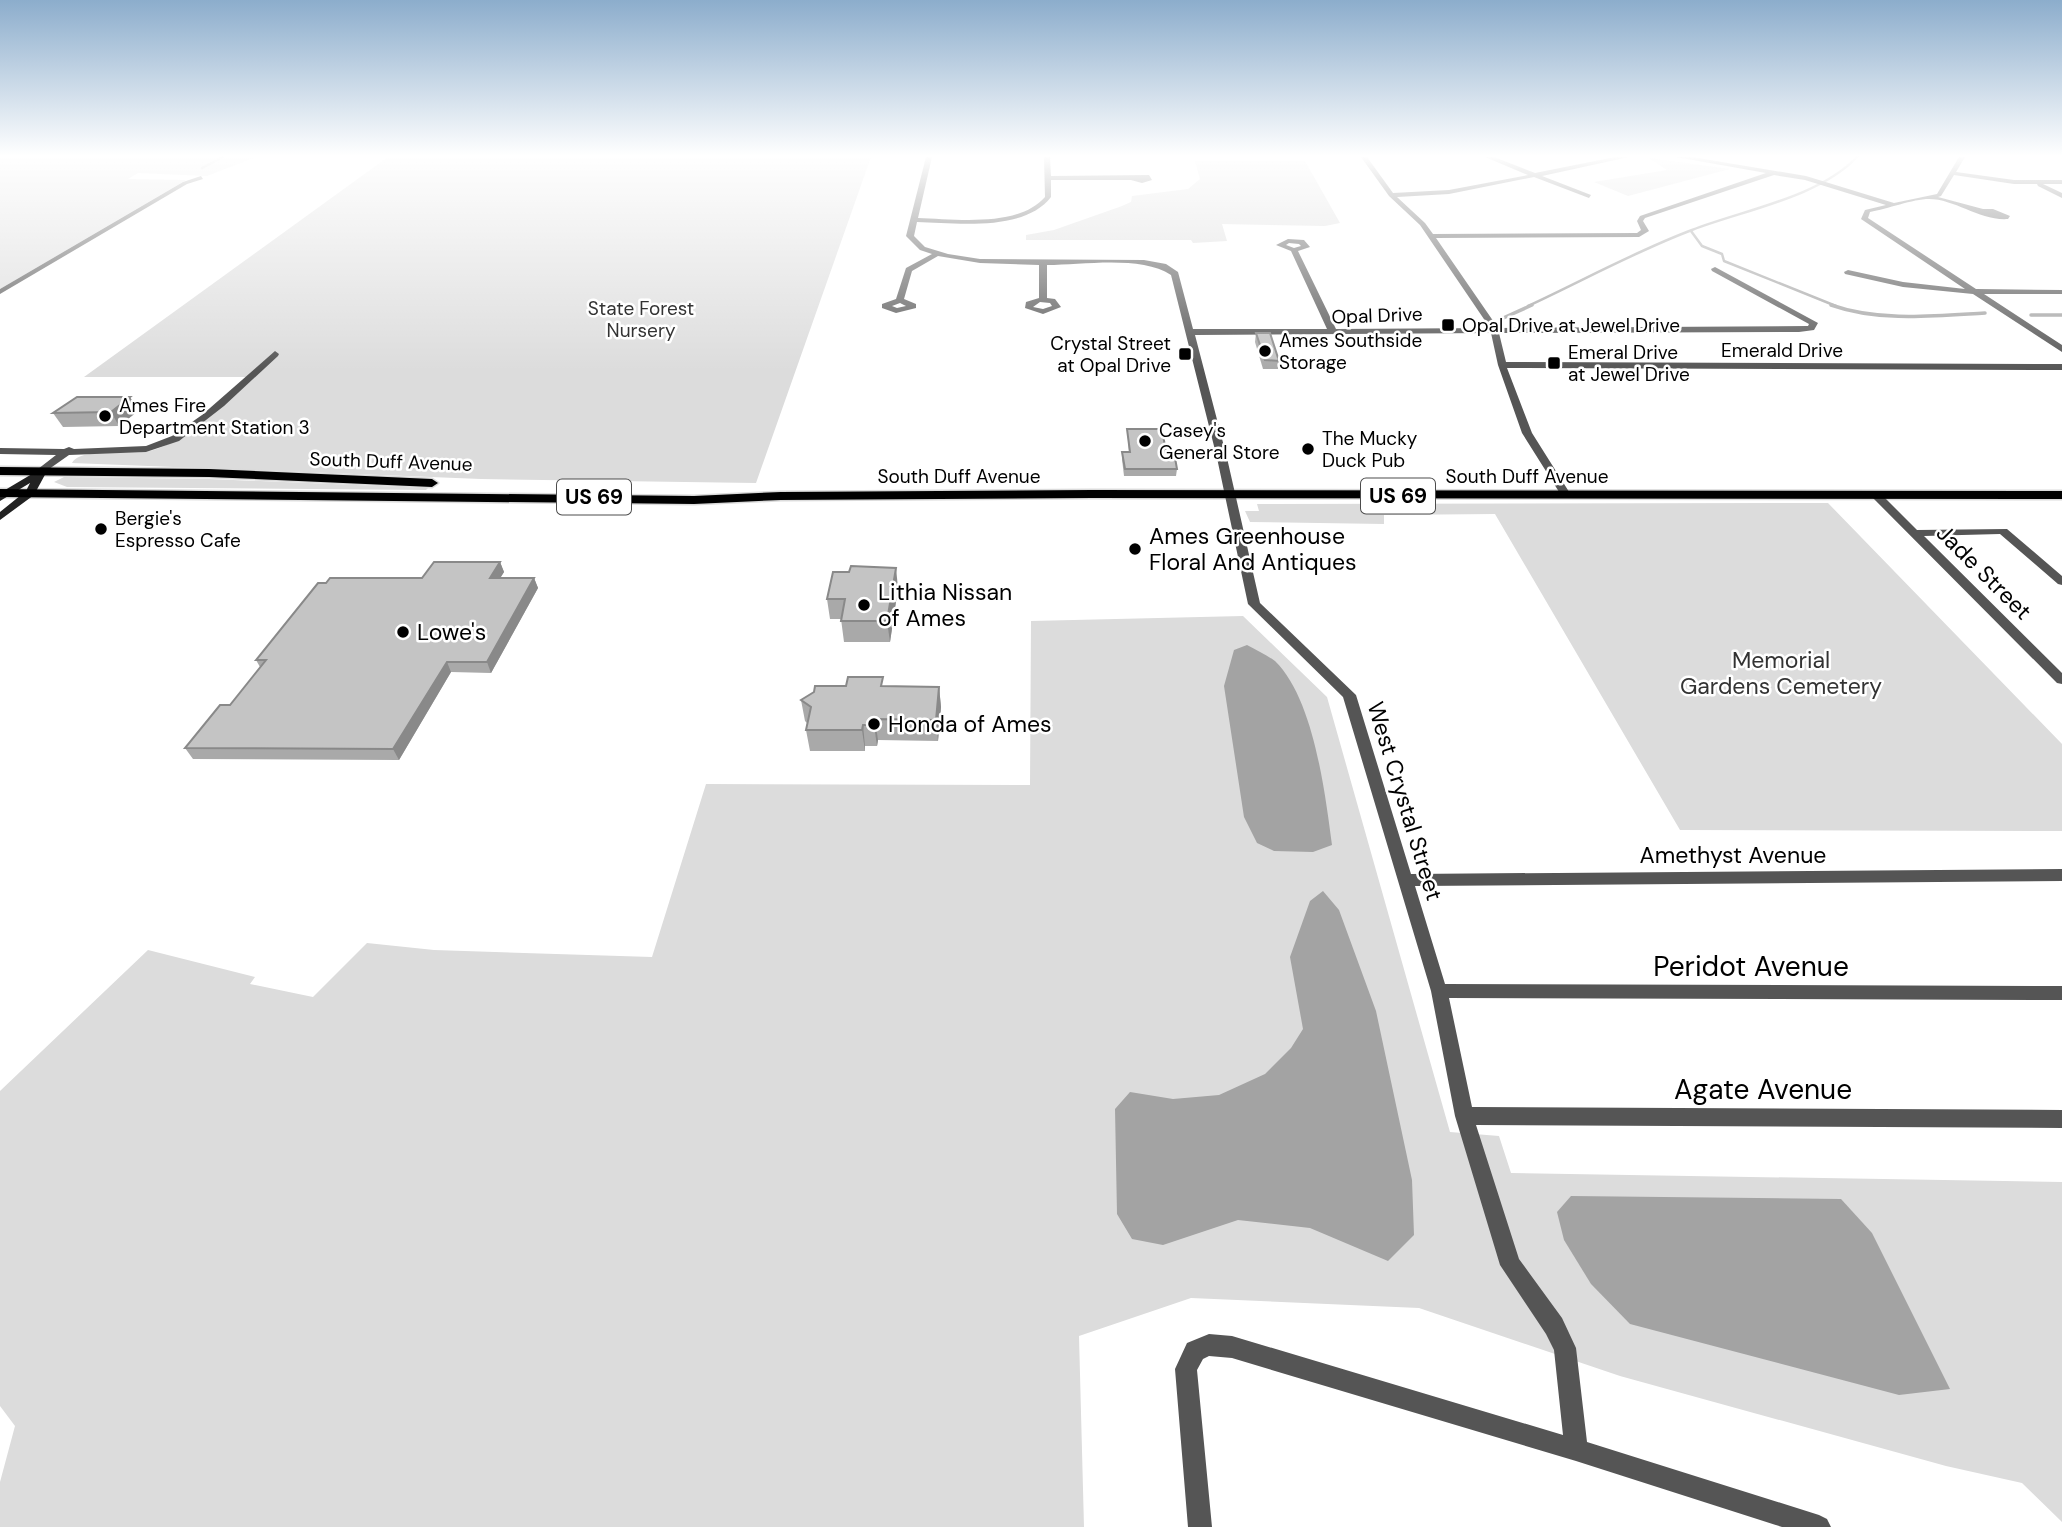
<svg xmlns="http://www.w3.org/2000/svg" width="2062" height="1527" viewBox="0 0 2062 1527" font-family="'DM Sans',sans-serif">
<rect width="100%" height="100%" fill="#fff"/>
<g fill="#dcdcdc">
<polygon points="0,157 256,157 207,176 138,173 128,179 186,180 0,289"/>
<path d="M 388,157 L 871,157 L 756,483 L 481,479 L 72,463 C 80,447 132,455 150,451 C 189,441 223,402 253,377 L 84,377 Z"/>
<polygon points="1649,158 1730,169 1628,196 1594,182 1667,170"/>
<polygon points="1195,161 1305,161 1340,223 1325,226 1222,224 1227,241 1193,243 1191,240 1026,240 1026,235 1054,230 1122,206 1131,202 1132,196 1188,189 1200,179"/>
<polygon points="64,477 210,479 428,488 426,490 67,487 54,482"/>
<polygon points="1828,503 2062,744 2062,831 1680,830 1495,514 1384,515 1384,524 1250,522 1245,511 1259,511 1257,504"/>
<polygon points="1243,616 1327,697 1450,1132 1499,1136 1511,1173 2062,1182 2062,1522 2022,1483 1946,1466 1620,1376 1419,1308 1191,1298 1079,1336 1084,1527 0,1527 0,1482 15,1426 0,1406 0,1091 148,950 255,977 250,984 313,997 367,943 434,950 652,957 706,784 1030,785 1031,621"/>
</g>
<g fill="#a3a3a3">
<path d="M 1247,645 C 1256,650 1267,655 1275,661 C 1314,699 1325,793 1332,845 L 1313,852 L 1274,851 L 1257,843 L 1244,817 L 1224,686 L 1234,650 Z"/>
<polygon points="1323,891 1339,910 1376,1011 1412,1180 1414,1235 1388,1261 1310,1228 1238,1220 1163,1245 1132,1239 1117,1214 1115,1109 1130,1092 1173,1099 1219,1095 1265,1074 1291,1048 1303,1029 1290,957 1310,901"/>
<polygon points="1571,1196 1841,1199 1872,1233 1950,1389 1899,1395 1630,1324 1591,1284 1564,1240 1557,1212"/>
</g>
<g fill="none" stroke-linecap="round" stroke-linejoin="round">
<g stroke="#a3a3a3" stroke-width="2.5">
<polyline points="202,168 223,157"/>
<polyline points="1691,231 1702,246 1722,254 1724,261 1836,306"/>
<path d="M 1528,306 C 1582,281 1636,251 1692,230 C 1743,210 1818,198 1857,157"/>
</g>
<g stroke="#a3a3a3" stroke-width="3.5">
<path d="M 1831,305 C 1879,322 1934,316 1985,313"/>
<polyline points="2031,315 2062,315"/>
<polyline points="1501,319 1532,305"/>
</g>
<g stroke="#dbdbdb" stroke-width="3">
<g id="primary">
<polygon points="0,467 209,469 432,479 438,483 432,487 209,477 0,475"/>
<polygon points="0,489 694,496 781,492 1092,490 2062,491 2062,499 1092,498 781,500 694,504 0,497"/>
</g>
</g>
<g fill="#555" fill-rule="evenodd">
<path d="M 926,157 L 932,157 L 918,218 C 955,219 1018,228 1045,197 L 1044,157 L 1050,157 L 1051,176 L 1149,175 L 1152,180 L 1142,183 L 1131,180 L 1051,180 L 1051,197 C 1024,232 957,223 917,222 L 914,236 L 925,247 L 948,254 L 980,259 L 1144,260 L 1166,264 L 1178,272 L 1193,329 L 1327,329 L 1291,251 L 1276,245 L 1288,239 L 1304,240 L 1310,247 L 1298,251 L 1336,329 L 1490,328 L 1420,225 L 1389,196 L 1361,157 L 1367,157 L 1393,193 L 1449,190 L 1528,175 L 1485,157 L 1494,157 L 1535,173 L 1615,157 L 1629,157 L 1542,176 L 1591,195 L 1589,198 L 1534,177 L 1449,194 L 1397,197 L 1425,223 L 1433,234 L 1637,233 L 1641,230 L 1637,221 L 1640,216 L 1766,173 L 1676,157 L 1692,157 L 1806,176 L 1894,203 L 1937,194 L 1959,157 L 1965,157 L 1956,172 L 2014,180 L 2062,180 L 2062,184 L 2043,184 L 2062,193 L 2062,198 L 2038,186 L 2037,184 L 2014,184 L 1954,175 L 1941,196 L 1938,197 L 1983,209 L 1993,209 L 2010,216 L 2008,219 C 1980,221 1955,199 1929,199 C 1913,199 1887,209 1870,212 L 1868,218 L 1976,289 L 2062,290 L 2062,294 L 1984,294 L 2062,345 L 2062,352 L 1973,294 L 1903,287 L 1845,274 L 1844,272 L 1848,270 L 1903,282 L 1965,289 L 1861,219 L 1865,210 L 1886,205 L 1805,180 L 1774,175 L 1645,218 L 1643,221 L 1649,231 L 1639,237 L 1436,238 L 1498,328 L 1808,326 L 1809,324 L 1712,271 L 1711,269 L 1715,267 L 1818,323 L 1814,330 L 1799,332 L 1499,333 L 1506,362 L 2062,364 L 2062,370 L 1507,368 L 1532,433 L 1571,495 L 1566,498 L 1561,495 L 1522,433 L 1498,365 L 1491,333 L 1195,335 L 1227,458 L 1260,603 L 1356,695 L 1411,874 L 2062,869 L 2062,881 L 1415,886 L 1445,984 L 2062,986 L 2062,1000 L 1449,998 L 1472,1107 L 2062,1110 L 2062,1128 L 1476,1125 L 1519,1259 L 1562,1318 L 1576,1348 L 1587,1442 L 1819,1515 L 1827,1519 L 1831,1527 L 1782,1527 L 1576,1461 L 1232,1358 L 1209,1356 L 1203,1359 L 1197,1370 L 1212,1527 L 1188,1527 L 1175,1369 L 1187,1343 L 1209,1334 L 1232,1336 L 1563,1435 L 1554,1350 L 1546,1334 L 1500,1265 L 1455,1116 L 1431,991 L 1343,697 L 1248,604 L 1217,458 L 1171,275 C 1141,255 1083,265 1047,265 L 1047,298 L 1055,299 L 1061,307 L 1043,314 L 1025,308 L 1026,302 L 1039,298 L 1039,265 L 980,263 L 938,256 L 912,271 L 904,299 L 916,304 L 916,308 L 896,313 L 882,308 L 882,304 L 896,299 L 906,268 L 932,254 L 920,250 L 906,236 ZM 1289,243 L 1299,244 L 1301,246 L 1294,248 L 1286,245 ZM 1040,302 L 1050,303 L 1052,306 L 1043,309 L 1033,307 ZM 900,303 L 906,306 L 897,308 L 892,306 Z"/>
<polygon points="201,176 203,179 187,184 0,294 0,289 183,182"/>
<polygon points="275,351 279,354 278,356 224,406 179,441 146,452 69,455 42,474 38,473 38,469 56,455 0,454 0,448 64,449 69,447 74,449 146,446 172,436 202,415"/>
<polygon points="1876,492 1880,493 1917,530 2007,529 2062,576 2062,585 2058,584 2000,534 1924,536 2062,673 2062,684 2057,683 1872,497 1872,493"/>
</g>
<polygon fill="#222" fill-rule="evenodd" points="42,468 47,471 34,495 0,520 0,512 26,491 30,483 0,501 0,493"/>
<use href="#primary" fill="#000" fill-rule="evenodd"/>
</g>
<g fill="#a9a9a9">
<polygon points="1256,333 1279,361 1278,369 1263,369 1255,342"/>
<polygon points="130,397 138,411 119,426 63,427 53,413"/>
<polygon points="1127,429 1166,452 1177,469 1176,476 1124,476 1122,459 1122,452 1129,452"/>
<polygon points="500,562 504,572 500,578 534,578 538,588 491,673 451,672 399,760 193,759 185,748 230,705 260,667 256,660 422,578"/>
<polygon points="898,588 890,642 844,642 841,619 830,619 827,599"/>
<polygon points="884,686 939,687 941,707 938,741 878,740 877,746 865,746 865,751 810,751 806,730 807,723 805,721 801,700"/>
</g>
<g fill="#898989">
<polygon points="130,397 138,411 119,426 111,412"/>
<polygon points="500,562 504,572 494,588 490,578"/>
<polygon points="896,568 898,588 890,642 887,621"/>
<polygon points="534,578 538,588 491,673 487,662"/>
<polygon points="447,662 451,672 399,760 393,749"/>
<polygon points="939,687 941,707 938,741 936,720"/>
<polygon points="875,719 878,740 877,746 874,725"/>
<polygon points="863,725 865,746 865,751 862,730"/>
</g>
<g fill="#c4c4c4" stroke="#898989" stroke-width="2">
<polygon points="1256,333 1270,333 1279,361 1265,360"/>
<polygon points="77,397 130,397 111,412 53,413"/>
<polygon points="1127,429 1162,429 1166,452 1174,452 1177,469 1125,469 1122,452 1130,452"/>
<polygon points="434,562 500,562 490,578 534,578 487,662 447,662 393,749 185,748 220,705 230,705 266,660 256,660 318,583 326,583 330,578 422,578"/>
<polygon points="851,566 896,568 887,621 841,621 845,599 827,599 833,572 849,572"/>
<polygon points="848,677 883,677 881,686 939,687 936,720 875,719 874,725 863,725 862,730 806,730 811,707 801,700 814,692 815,686 846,686"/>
</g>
<linearGradient id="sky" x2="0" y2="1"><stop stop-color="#8cadcc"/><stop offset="0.42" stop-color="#fff"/><stop offset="1" stop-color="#fff" stop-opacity="0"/></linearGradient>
<rect width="2062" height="371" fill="url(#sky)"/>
<g fill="#000" stroke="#fff" stroke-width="2.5">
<rect x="1441" y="318" width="14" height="14" rx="3.5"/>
<circle cx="1265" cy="351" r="7"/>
<rect x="1178" y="347" width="14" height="14" rx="3.5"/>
<rect x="1547" y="356" width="14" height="14" rx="3.5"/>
<circle cx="105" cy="416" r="7"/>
<circle cx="1145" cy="441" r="7"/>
<circle cx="1308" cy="449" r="7"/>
<circle cx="101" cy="529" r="7"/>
<circle cx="1135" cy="549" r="7"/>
<circle cx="864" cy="605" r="7"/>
<circle cx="403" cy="632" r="7"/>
<circle cx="874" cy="724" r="7"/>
</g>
<g text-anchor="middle" stroke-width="5" stroke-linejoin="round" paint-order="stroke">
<g font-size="19" fill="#333" stroke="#fff">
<text x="641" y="315">State Forest<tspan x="641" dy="22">Nursery</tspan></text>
</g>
<g font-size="19" fill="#000" stroke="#fff">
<text transform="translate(1377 315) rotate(-2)" y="7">Opal Drive</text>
<text x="1782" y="357">Emerald Drive</text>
<text transform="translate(391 461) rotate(2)" y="7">South Duff Avenue</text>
<text x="959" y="483">South Duff Avenue</text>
<text x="1527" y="483">South Duff Avenue</text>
</g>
<g font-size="19" fill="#000" stroke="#fff" text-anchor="start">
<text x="1462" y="332">Opal Drive at Jewel Drive</text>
<text x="1279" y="347">Ames Southside<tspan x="1279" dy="22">Storage</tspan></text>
<text x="1171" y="350" text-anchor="end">Crystal Street<tspan x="1171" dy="22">at Opal Drive</tspan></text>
<text x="1568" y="359">Emeral Drive<tspan x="1568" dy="22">at Jewel Drive</tspan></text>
<text x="119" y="412">Ames Fire<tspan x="119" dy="22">Department Station 3</tspan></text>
<text x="1159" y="437">Casey's<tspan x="1159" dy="22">General Store</tspan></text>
<text x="1322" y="445">The Mucky<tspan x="1322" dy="22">Duck Pub</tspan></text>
<text x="115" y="525">Bergie's<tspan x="115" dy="22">Espresso Cafe</tspan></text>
</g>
<g fill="#fff" stroke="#4c4c4c" stroke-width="2">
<rect x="1361" y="478.5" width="74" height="35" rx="5"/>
<rect x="557" y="479.5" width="74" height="35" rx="5"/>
</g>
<g font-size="21" font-weight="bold" fill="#000">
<text x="1398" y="503">US 69</text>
<text x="594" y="504">US 69</text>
</g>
<g font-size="23" fill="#000" stroke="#fff" text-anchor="start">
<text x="1149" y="544">Ames Greenhouse<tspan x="1149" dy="26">Floral And Antiques</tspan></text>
<text x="878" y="600">Lithia Nissan<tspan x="878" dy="26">of Ames</tspan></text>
<text x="417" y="640">Lowe's</text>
<text x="888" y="732">Honda of Ames</text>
</g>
<g font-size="23" fill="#000" stroke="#fff">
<text transform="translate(1984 572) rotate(45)" y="8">Jade Street</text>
<text transform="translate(1405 801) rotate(73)" y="8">West Crystal Street</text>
<text x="1733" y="863">Amethyst Avenue</text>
</g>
<g font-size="23" fill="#333" stroke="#fff">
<text x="1781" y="668">Memorial<tspan x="1781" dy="26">Gardens Cemetery</tspan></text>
</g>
<g font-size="28" fill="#000" stroke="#fff">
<text x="1751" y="976">Peridot Avenue</text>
<text x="1763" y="1099">Agate Avenue</text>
</g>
</g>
</svg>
